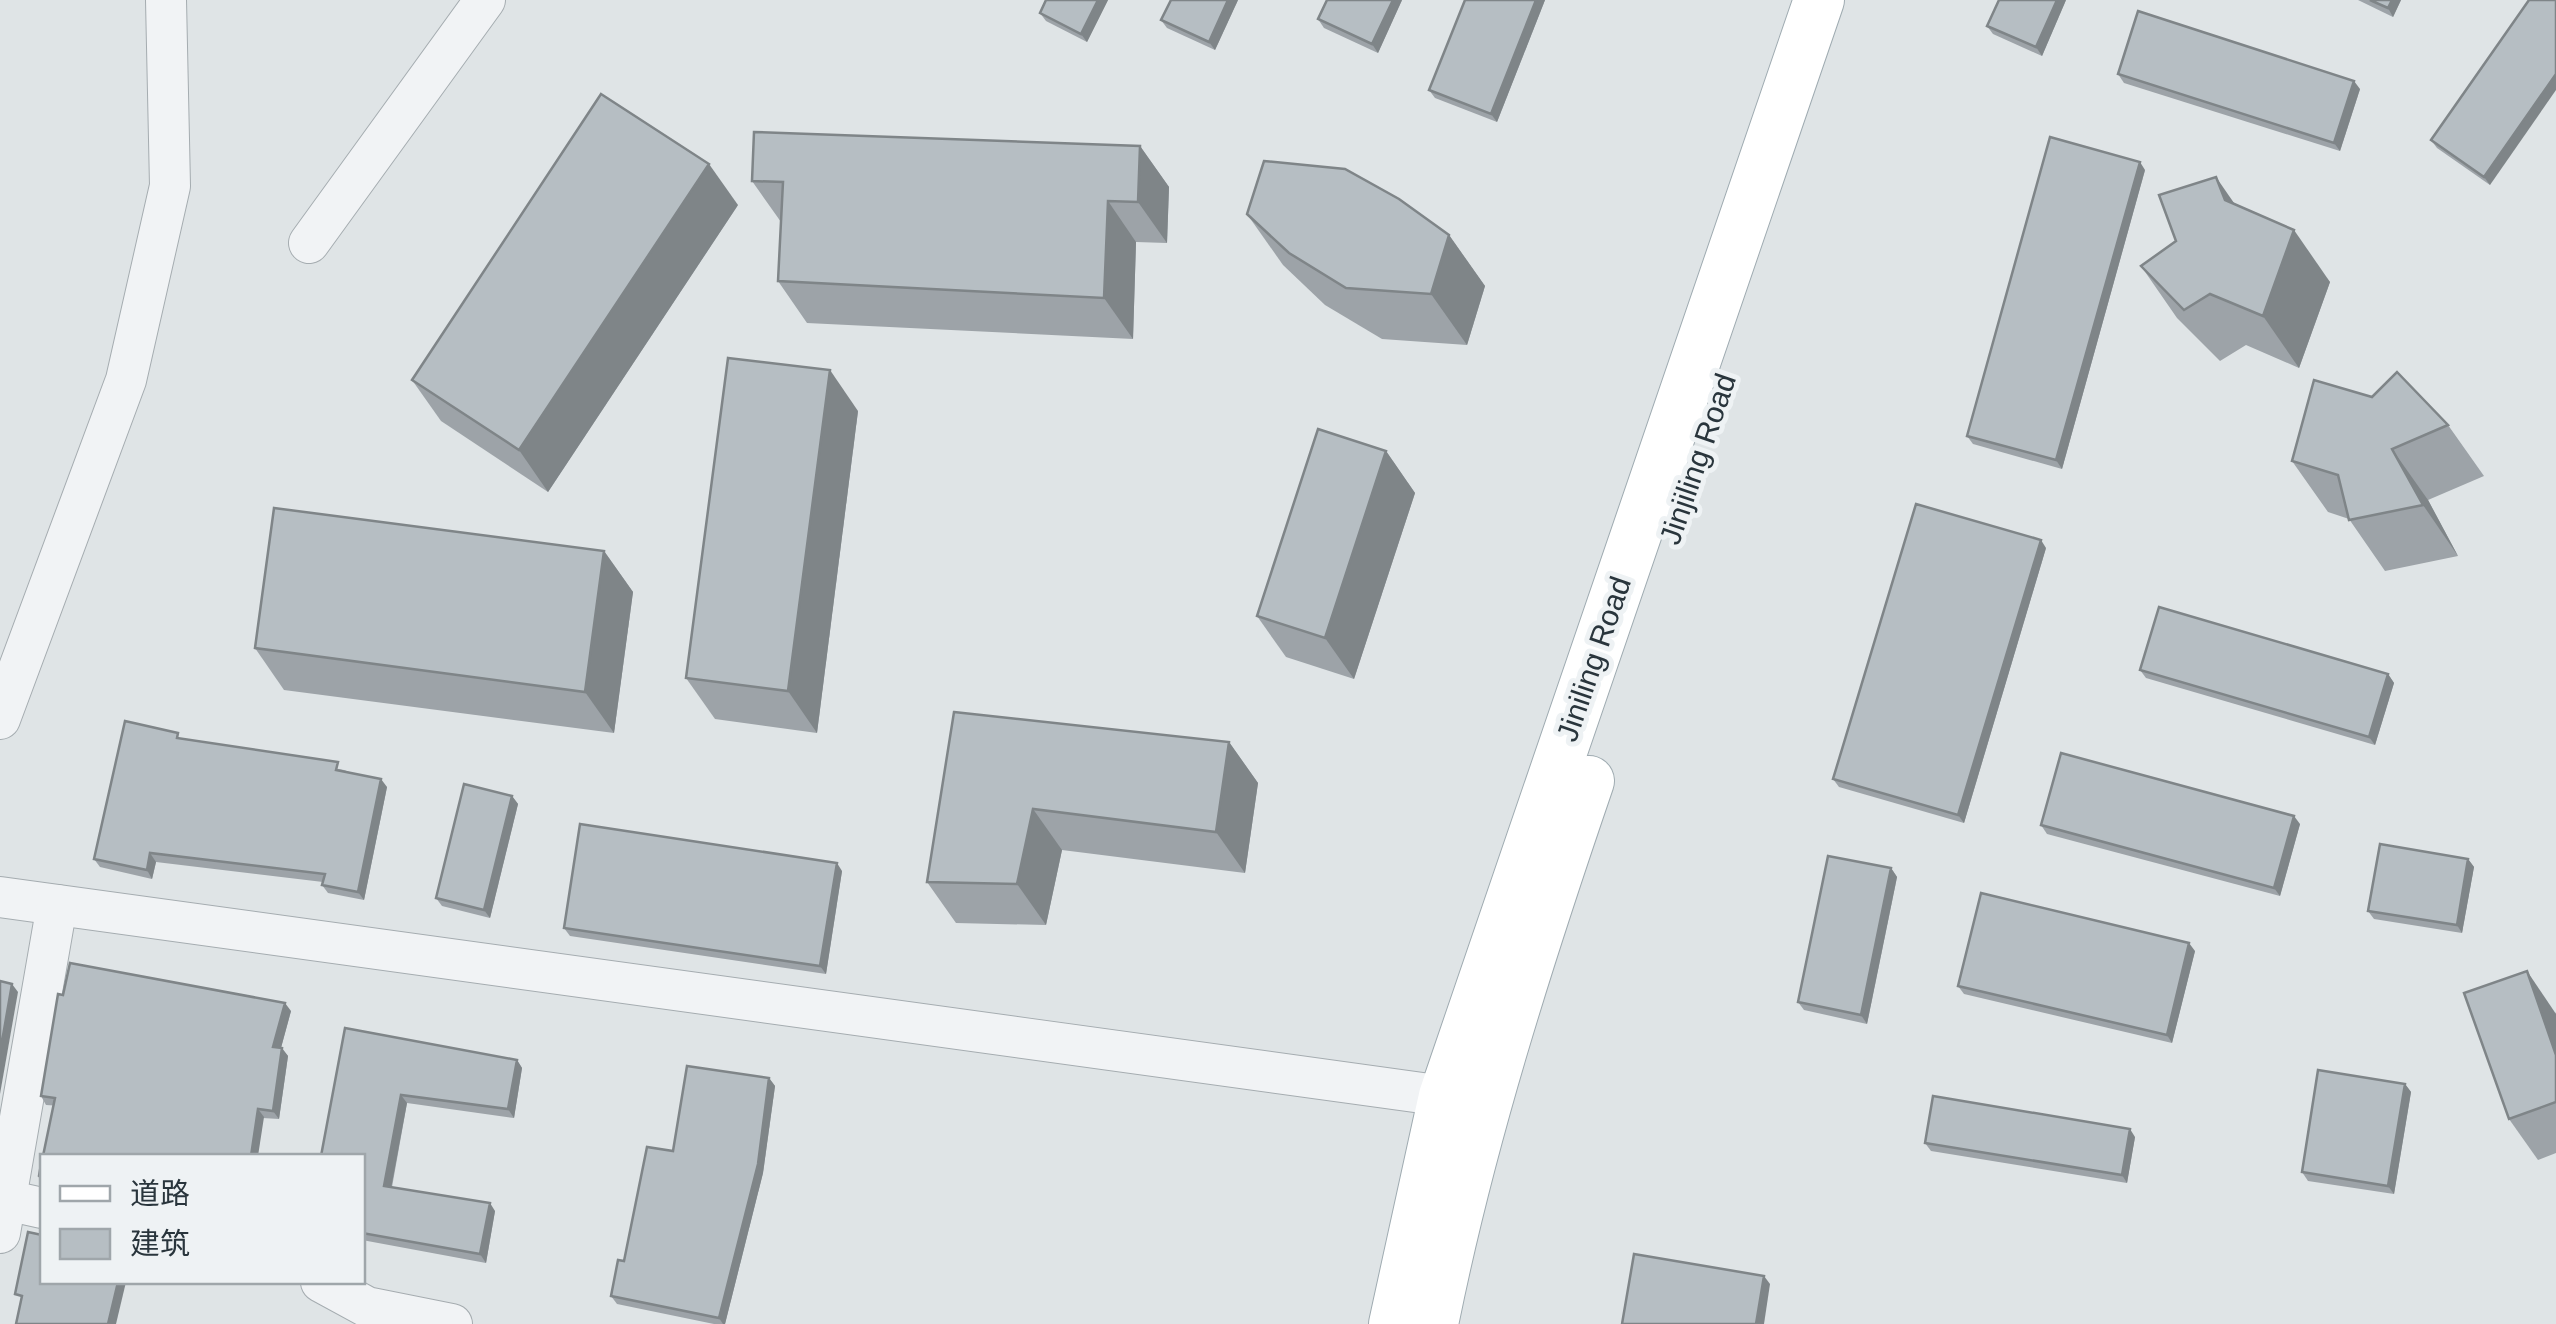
<svg xmlns="http://www.w3.org/2000/svg" width="2556" height="1324" viewBox="0 0 2556 1324" font-family="Helvetica,'Noto Sans SC',sans-serif">
<rect width="100%" height="100%" fill="#dfe4e6"/>
<g fill="none" stroke-linecap="round" stroke-linejoin="round">
<g stroke="#a5acb0" stroke-width="42">
<g id="minor">
<polyline points="309,243 485,0"/>
<polyline points="0,719 126,380 170,186 166,0"/>
<polyline points="0,897 1444,1096"/>
<polyline points="6,1200 42,1208"/>
<polyline points="0,1233 57,905"/>
<polyline points="321,1282 367,1307 452,1324"/>
</g>
</g>
<g stroke="#9fabb1" stroke-width="52">
<g id="major">
<polyline points="1394,1324 1444,1096 1819,0"/>
<path d="M 1433,1324 C 1470,1140 1528,959 1589,781"/>
</g>
</g>
<use href="#minor" stroke="#f1f3f5" stroke-width="40"/>
<use href="#major" stroke="#fff" stroke-width="50"/>
</g>
<g fill="#9da3a8">
<polygon points="1046,0 1108,0 1087,42 1046,21 1040,13"/>
<polygon points="1238,0 1215,50 1167,28 1161,20"/>
<polygon points="1402,0 1378,53 1324,28 1318,19"/>
<polygon points="1465,0 1545,0 1497,122 1435,98 1429,90"/>
<polygon points="2066,0 2042,56 1993,34 1987,26"/>
<polygon points="2358,0 2401,0 2393,17"/>
<polygon points="2529,0 2490,185 2437,148 2431,140"/>
<polygon points="2118,74 2360,89 2340,151 2124,83"/>
<polygon points="1140,146 1169,187 1167,243 1136,242 1133,339 807,323 778,281 781,222 752,181"/>
<polygon points="2145,170 2062,469 1973,444 1967,436"/>
<polygon points="2235,204 2330,282 2299,368 2246,345 2220,361 2177,318 2141,266"/>
<polygon points="738,205 548,492 441,421 412,380"/>
<polygon points="1247,214 1449,235 1485,286 1467,345 1382,339 1325,305 1283,265"/>
<polygon points="858,411 817,733 715,719 686,678"/>
<polygon points="2448,425 2484,476 2428,500 2458,556 2385,571 2349,519 2328,512 2292,461"/>
<polygon points="1386,451 1415,493 1354,679 1286,657 1257,616"/>
<polygon points="2046,548 1964,823 1839,787 1833,779"/>
<polygon points="604,551 633,592 614,733 284,690 255,648"/>
<polygon points="2140,670 2388,674 2394,683 2375,745 2146,678"/>
<polygon points="954,712 1229,742 1258,783 1245,873 1062,850 1046,925 956,923 927,882"/>
<polygon points="182,739 344,770 387,787 364,900 328,893 322,885 323,882 156,862 152,879 100,867 94,859"/>
<polygon points="512,796 518,804 490,918 442,906 436,898"/>
<polygon points="2300,824 2280,896 2047,834 2041,825"/>
<polygon points="2468,859 2474,867 2462,933 2374,919 2368,911"/>
<polygon points="1891,868 1897,877 1867,1024 1804,1010 1798,1002"/>
<polygon points="842,871 826,974 570,936 564,928"/>
<polygon points="2195,951 2172,1043 1964,994 1958,986"/>
<polygon points="291,1011 281,1048 288,1056 279,1119 46,1105 41,1096"/>
<polygon points="2556,1012 2556,1153 2538,1160 2509,1119"/>
<polygon points="345,1028 517,1060 522,1068 514,1118 407,1103 392,1187 495,1211 486,1263 362,1240 362,1156"/>
<polygon points="769,1078 775,1086 763,1173 725,1324 714,1324 617,1304 611,1296 673,1151"/>
<polygon points="2405,1084 2411,1092 2394,1194 2308,1181 2302,1172"/>
<polygon points="2135,1137 2127,1183 1931,1151 1925,1143"/>
</g>
<g fill="#7f8588">
<polygon points="1098,0 1108,0 1087,42 1081,34"/>
<polygon points="1228,0 1238,0 1215,50 1209,42"/>
<polygon points="1393,0 1402,0 1378,53 1372,44"/>
<polygon points="1536,0 1545,0 1497,122 1491,114"/>
<polygon points="2057,0 2066,0 2042,56 2036,47"/>
<polygon points="2392,0 2401,0 2393,17 2388,8"/>
<polygon points="2556,74 2556,90 2490,185 2484,177"/>
<polygon points="2354,81 2360,89 2340,151 2334,143"/>
<polygon points="1140,146 1169,187 1167,243 1138,202"/>
<polygon points="2140,162 2145,170 2062,469 2056,460"/>
<polygon points="709,164 738,205 548,492 519,450"/>
<polygon points="2216,177 2252,229 2225,200"/>
<polygon points="1108,201 1136,242 1133,339 1104,298"/>
<polygon points="2294,230 2330,282 2299,368 2263,316"/>
<polygon points="1449,235 1485,286 1467,345 1431,294"/>
<polygon points="830,370 858,411 817,733 788,691"/>
<polygon points="2392,449 2428,500 2458,556 2423,505"/>
<polygon points="1386,451 1415,493 1354,679 1325,638"/>
<polygon points="2041,540 2046,548 1964,823 1958,815"/>
<polygon points="604,551 633,592 614,733 585,692"/>
<polygon points="2388,674 2394,683 2375,745 2369,737"/>
<polygon points="1229,742 1258,783 1245,873 1216,832"/>
<polygon points="381,779 387,787 364,900 358,892"/>
<polygon points="512,796 518,804 490,918 484,910"/>
<polygon points="1033,809 1062,850 1046,925 1017,884"/>
<polygon points="2294,816 2300,824 2280,896 2274,888"/>
<polygon points="150,853 156,862 152,879 147,870"/>
<polygon points="2468,859 2474,867 2462,933 2457,925"/>
<polygon points="837,863 842,871 826,974 820,966"/>
<polygon points="1891,868 1897,877 1867,1024 1861,1015"/>
<polygon points="2189,943 2195,951 2172,1043 2167,1035"/>
<polygon points="2527,971 2556,1014 2556,1055"/>
<polygon points="12,984 18,992 0,1094 0,1053"/>
<polygon points="285,1003 291,1011 279,1055 273,1047"/>
<polygon points="282,1048 288,1056 279,1119 273,1111"/>
<polygon points="517,1060 522,1068 514,1118 508,1109"/>
<polygon points="769,1078 775,1086 763,1173 725,1324 723,1324 719,1318"/>
<polygon points="2405,1084 2411,1092 2394,1194 2388,1186"/>
<polygon points="401,1095 407,1103 390,1194 384,1186"/>
<polygon points="258,1109 264,1117 258,1156 251,1156"/>
<polygon points="2130,1129 2135,1137 2127,1183 2122,1175"/>
<polygon points="490,1203 495,1211 486,1263 480,1254"/>
<polygon points="1764,1276 1770,1284 1764,1324 1756,1324"/>
<polygon points="118,1282 126,1282 116,1324 108,1324"/>
</g>
<g fill="#b6bec3" stroke="#7f8588" stroke-width="2.5">
<polygon points="1046,0 1098,0 1081,34 1040,13"/>
<polygon points="1171,0 1228,0 1209,42 1161,20"/>
<polygon points="1327,0 1393,0 1372,44 1318,19"/>
<polygon points="1465,0 1536,0 1491,114 1429,90"/>
<polygon points="1999,0 2057,0 2036,47 1987,26"/>
<polygon points="2370,0 2392,0 2388,8"/>
<polygon points="2529,0 2556,0 2556,74 2484,177 2431,140"/>
<polygon points="2138,11 2354,81 2334,143 2118,74"/>
<polygon points="601,94 709,164 519,450 412,380"/>
<polygon points="754,132 1140,146 1138,202 1108,201 1104,298 778,281 783,182 752,181"/>
<polygon points="2050,137 2140,162 2056,460 1967,436"/>
<polygon points="1264,161 1345,169 1399,199 1449,235 1431,294 1346,288 1289,253 1247,214"/>
<polygon points="2216,177 2225,200 2294,230 2263,316 2210,294 2184,310 2141,266 2176,241 2159,195"/>
<polygon points="728,358 830,370 788,691 686,678"/>
<polygon points="2397,372 2448,425 2392,449 2423,505 2349,520 2338,475 2292,461 2314,380 2372,397"/>
<polygon points="1318,429 1386,451 1325,638 1257,616"/>
<polygon points="1916,504 2041,540 1958,815 1833,779"/>
<polygon points="274,508 604,551 585,692 255,648"/>
<polygon points="2159,607 2388,674 2369,737 2140,670"/>
<polygon points="954,712 1229,742 1216,832 1033,809 1017,884 927,882"/>
<polygon points="125,721 178,733 177,738 338,762 336,770 381,779 358,892 322,885 325,874 150,853 147,870 94,859"/>
<polygon points="2061,753 2294,816 2274,888 2041,825"/>
<polygon points="464,784 512,796 484,910 436,898"/>
<polygon points="580,824 837,863 820,966 564,928"/>
<polygon points="2380,844 2468,859 2457,925 2368,911"/>
<polygon points="1828,856 1891,868 1861,1015 1798,1002"/>
<polygon points="1981,893 2189,943 2167,1035 1958,986"/>
<polygon points="70,963 285,1003 273,1047 282,1048 273,1111 258,1109 251,1156 43,1156 55,1098 41,1096 58,994 63,995"/>
<polygon points="2527,971 2556,1055 2556,1102 2509,1119 2464,993"/>
<polygon points="0,981 12,984 0,1053"/>
<polygon points="345,1028 517,1060 508,1109 401,1095 384,1186 490,1203 480,1254 362,1233 362,1156 321,1156"/>
<polygon points="687,1066 769,1078 758,1164 719,1318 611,1296 618,1260 624,1261 647,1147 673,1151"/>
<polygon points="2318,1070 2405,1084 2388,1186 2302,1172"/>
<polygon points="1933,1096 2130,1129 2122,1175 1925,1143"/>
<polygon points="42,1158 42,1178 39,1176"/>
<polygon points="28,1232 42,1235 42,1282 118,1282 108,1324 16,1324 22,1296 15,1294"/>
<polygon points="1634,1254 1764,1276 1756,1324 1622,1324"/>
</g>
<g text-anchor="middle" stroke-width="10" stroke-linejoin="round" paint-order="stroke">
<g font-size="30" fill="#29353c" stroke="#eef2f4">
<text transform="translate(1698 459) rotate(-71)" y="10">Jinjiling Road</text>
<text transform="translate(1594 659) rotate(-71)" y="10">Jiniling Road</text>
</g>
</g>
<rect x="40" y="1154" width="325" height="130" fill="#eef2f4" stroke="#9fa6aa" stroke-width="2.5"/>
<rect x="60" y="1186" width="50" height="15" fill="#ffffff" stroke="#9fa6aa" stroke-width="2.5"/>
<text x="130" y="1204" font-size="30" fill="#29353c">道路</text>
<rect x="60" y="1229" width="50" height="30" fill="#b6bec3" stroke="#9fa6aa" stroke-width="2.5"/>
<text x="130" y="1254" font-size="30" fill="#29353c">建筑</text>
</svg>
